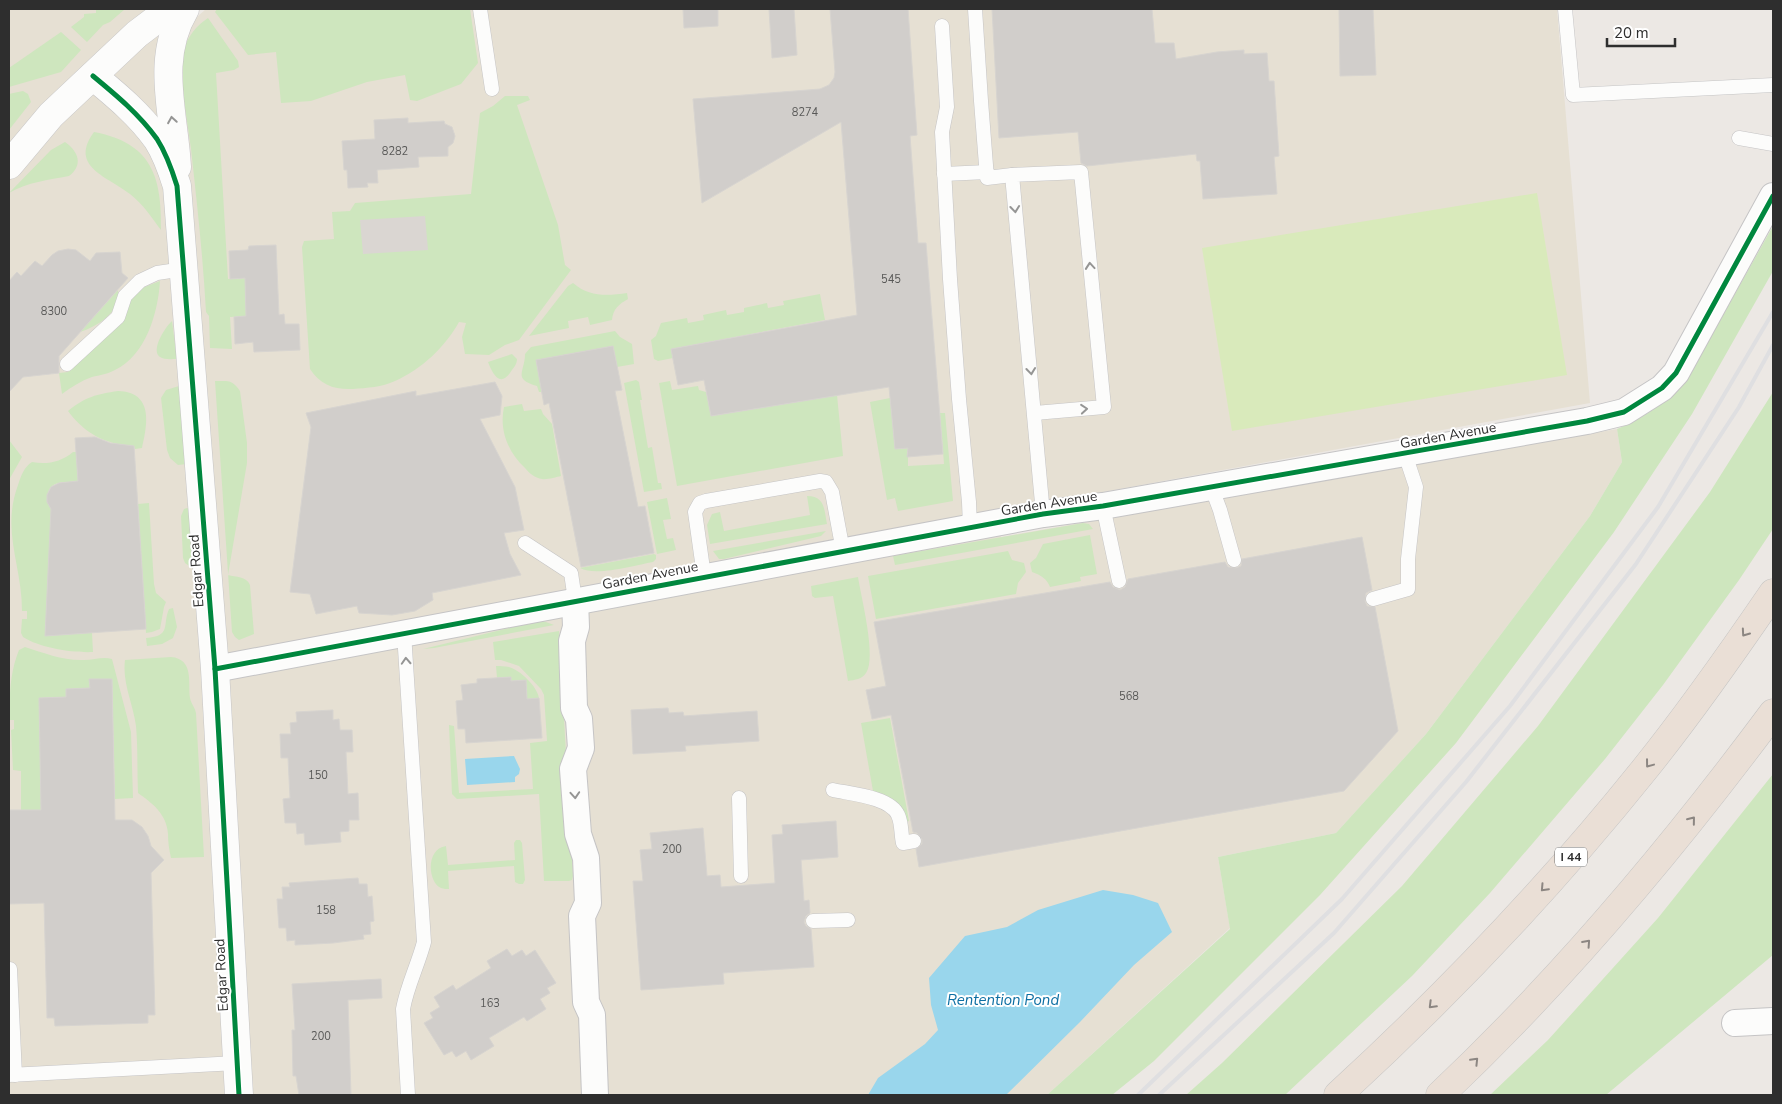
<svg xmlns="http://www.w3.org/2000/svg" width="1782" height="1104" viewBox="0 0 1782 1104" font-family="'Nunito Sans',sans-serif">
<rect width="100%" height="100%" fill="#ece8e4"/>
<polygon fill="#e6e0d3" points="9,9 184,9 188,25 206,9 1557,9 1590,403 999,511 1001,537 1617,429 1622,462 1590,516 1426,734 1336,833 1218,857 1230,928 1047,1095 9,1095"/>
<g fill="#cee6be">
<polygon points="96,9 125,9 110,22 103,25 87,42 71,27 84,17 84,14 96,13"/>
<polygon points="217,9 470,9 478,63 461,84 417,101 410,100 405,75 367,82 311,101 281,103 276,52 248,55 215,12"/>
<path d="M 208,18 L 238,61 L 239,67 L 234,70 L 216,73 L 228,279 L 249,278 C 245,292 244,303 250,316 L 230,317 L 232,349 L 210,348 L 209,316 L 206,312 C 203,257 197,203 191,149 C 187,117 179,82 184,51 C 186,38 197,25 208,18 Z"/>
<polygon points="61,32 81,50 61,72 9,87 9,68"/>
<polygon points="18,92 23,91 28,94 31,102 9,130 9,94"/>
<path d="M 505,96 L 528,96 L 530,100 L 517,105 L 558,225 L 565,265 L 571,270 L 519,340 L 505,345 L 489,355 L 465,354 L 462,337 L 466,323 L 459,322 C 445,347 422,369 395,381 C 382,387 367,388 353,389 C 335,390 320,385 310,369 L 302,247 L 304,241 L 334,239 L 332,212 L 350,211 L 355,203 L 471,194 L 480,113 L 493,106 Z"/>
<path d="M 94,132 C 152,143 162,177 161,230 C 152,218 143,204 130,194 C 109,177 68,167 94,132 Z"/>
<path d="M 65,142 C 78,151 84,165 69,176 C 48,180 28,182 9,193 L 51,150 Z"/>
<path d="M 1773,226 L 1773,271 L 1692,414 L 1614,532 L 1456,743 L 1320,895 L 1154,1061 L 1112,1095 L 1047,1095 L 1230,929 L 1218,857 L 1336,833 L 1426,734 L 1590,516 L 1622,462 L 1617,429 C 1646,417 1663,404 1686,381 Z"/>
<path d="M 160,281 C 158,313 146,355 115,370 C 108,374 100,375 92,377 C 81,381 71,387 62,394 L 59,373 L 68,372 L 123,320 L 127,304 L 132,298 L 142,288 Z"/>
<path d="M 573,283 C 589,297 607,296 627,293 L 628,299 C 619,304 613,309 612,320 L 590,325 L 588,317 L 568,321 L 569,328 L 529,336 L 568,286 Z"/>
<path d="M 118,290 C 121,312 98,326 80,332 Z"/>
<polygon points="820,294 825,320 671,349 673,358 658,361 654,359 651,340 656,336 661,323 687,318 688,323 704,320 703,315 726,310 727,315 744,312 744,308 767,303 768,308 784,305 783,301"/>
<path d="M 172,321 L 177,359 C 172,359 164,360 160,357 C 150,350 166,326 172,321 Z"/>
<path d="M 615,331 L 620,337 L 632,344 L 634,364 L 617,367 L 613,346 L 536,360 L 542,392 L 539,392 L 537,386 C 512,379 525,372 525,354 L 531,347 Z"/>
<path d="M 512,354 L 517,359 C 517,365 513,368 510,373 C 499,388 492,372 488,362 Z"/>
<polygon points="636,380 639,382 642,400 640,400 648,448 652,447 658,483 661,483 662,489 644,492 624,383"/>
<path d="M 215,381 C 228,381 232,379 240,391 L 247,443 L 247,463 L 228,575 C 236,577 246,576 250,585 L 254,634 L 239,640 L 235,637 L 232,632 Z"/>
<polygon points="670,381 672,390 698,386 699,390 706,392 711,416 837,395 843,456 677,486 659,383"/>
<polygon points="179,386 187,464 178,465 170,458 167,450 161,398 166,390"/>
<path d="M 118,391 C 153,392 148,423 142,448 L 135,449 L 134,446 C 106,445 84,433 68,411 C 85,397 97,394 118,391 Z"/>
<polygon points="1773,392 1773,529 1739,580 1663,685 1605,759 1490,893 1412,976 1285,1095 1186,1095 1222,1063 1402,886 1538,726 1710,492"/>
<polygon points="890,398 895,449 908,448 908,466 944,464 940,413 945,413 953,501 898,511 895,498 887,500 870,402"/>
<path d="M 522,404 L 524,411 L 541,409 L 543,414 L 552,424 L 561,476 C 556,477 547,480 542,479 C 535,478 529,473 525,468 C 508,452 499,430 504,407 Z"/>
<polygon points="9,440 22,457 9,480"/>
<path d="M 73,452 L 79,452 L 81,486 C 76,484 70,482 65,482 C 48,482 43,496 51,509 L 92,633 L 93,652 C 73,653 40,648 23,637 L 21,633 L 22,619 L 27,619 L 27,611 L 22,611 C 22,565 1,531 18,485 C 21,476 24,467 32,462 C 47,465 61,462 73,452 Z"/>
<path d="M 807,496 C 825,496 824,509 827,524 L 710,544 L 707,525 L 712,514 L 720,512 L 724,531 L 810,515 Z"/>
<polygon points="667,498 671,519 663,520 667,539 673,538 676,550 657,554 647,502"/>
<polygon points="149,503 154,584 156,593 166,602 164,607 160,629 152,632 146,633 138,504"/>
<polygon points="187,508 189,509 192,568 185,563 183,558 181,516 184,509"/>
<polygon points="1083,523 1089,524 1093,529 895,565 893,556"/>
<polygon points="826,531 821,536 724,559 719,559 713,551"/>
<path d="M 1090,535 L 1097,574 L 1080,577 L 1081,581 L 1050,587 C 1047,579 1041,575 1032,572 L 1030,563 L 1036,558 L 1043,544 Z"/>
<polygon points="1008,551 1012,560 1024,563 1026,572 1018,583 1016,594 876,619 868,576"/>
<path d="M 654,554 L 656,555 L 656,559 L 653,562 C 635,565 596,577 580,568 Z"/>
<path d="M 858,577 C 861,597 877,658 866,673 C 862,679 855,680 848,681 L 833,596 L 815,598 L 812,596 L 811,586 Z"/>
<path d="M 173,608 L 177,627 L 173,638 L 162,644 L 147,646 L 146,638 C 172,636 162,625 169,609 Z"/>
<polygon points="538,621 546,622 554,625 434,648 423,649"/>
<polygon points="559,631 573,876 572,880 569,881 544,881 539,794 457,799 452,794 449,725 454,726 459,793 533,789 530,743 547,741 544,695 541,689 519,666 501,660 495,660 493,642"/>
<path d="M 25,647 C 44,653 64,661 84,660 C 94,660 103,656 112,659 L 131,732 L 133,798 L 115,799 L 112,679 L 90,679 L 90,688 L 66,689 L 66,697 L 39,698 L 42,822 L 25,810 L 21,810 L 21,771 L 13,770 L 11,730 L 14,729 L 14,720 L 10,720 C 9,696 10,672 19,650 Z"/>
<path d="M 171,657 C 194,659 188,682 190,698 C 191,704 195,707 196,713 L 204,857 L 171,858 C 169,849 168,842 168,834 C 167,814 152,803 138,793 C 137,771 138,748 136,726 C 133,703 122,683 125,660 Z"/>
<path d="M 496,666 C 500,666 505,666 509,667 C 520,670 537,686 539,698 L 527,699 L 526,680 L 511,681 L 510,677 L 497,678 Z"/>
<path d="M 890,718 L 909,821 L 906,822 C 900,801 892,797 873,791 L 861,723 Z"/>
<polygon points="1773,774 1773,955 1606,1095 1490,1095 1548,1040 1658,918"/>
<path d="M 516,840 L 520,840 L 522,843 L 525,880 L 523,884 L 519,884 L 515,882 L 514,866 L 448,871 L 449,889 C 446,889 444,889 441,888 C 428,883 425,849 446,846 L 448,865 L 515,860 L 514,843 Z"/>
</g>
<polygon fill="#d9eabb" points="1537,193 1567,375 1232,431 1202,248"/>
<polygon fill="#dad6d2" points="425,216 428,250 363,254 360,220"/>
<g fill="#99d6ec">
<polygon points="514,756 520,769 519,774 515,777 515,782 467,785 465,759"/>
<polygon points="1103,890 1133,895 1158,903 1172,932 1134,965 1080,1022 1006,1095 868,1095 878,1078 925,1044 938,1030 931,1005 929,978 965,936 1007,927 1038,910"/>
</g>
<g fill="#d1cecb" stroke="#d7d4d0">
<polygon points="683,9 718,9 718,26 684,28"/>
<polygon points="769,9 794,9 797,55 772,58"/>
<polygon points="830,9 908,9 917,135 910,136 918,243 926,243 943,454 907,457 908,448 895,449 889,387 711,416 704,380 678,385 671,349 857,315 841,122 702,203 693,99 820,89 829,85 834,78 835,72"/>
<polygon points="992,9 1152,9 1155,43 1174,43 1176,59 1217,52 1244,50 1244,54 1267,53 1269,81 1274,81 1279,156 1274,157 1277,194 1203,199 1200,161 1197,161 1196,154 1087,166 1081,163 1078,132 999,138"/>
<polygon points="1339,9 1373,9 1376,75 1340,76"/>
<polygon points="408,118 408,123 444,121 445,124 452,127 455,136 453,143 448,147 448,156 418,157 419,167 377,170 378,183 367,183 368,187 348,188 347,170 344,170 342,141 375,139 374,120"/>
<polygon points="276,245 279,315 284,314 285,324 299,324 300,350 254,352 253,342 235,344 234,317 246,316 245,278 230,279 229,251 248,250 249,246"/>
<polygon points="68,249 76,250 90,261 96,253 120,252 122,273 128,278 59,356 59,373 23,377 9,392 9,281 17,272 21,276 35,261 42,266 52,255 58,251"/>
<polygon points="613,346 622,390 615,391 638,507 645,506 654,553 581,567 549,403 544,405 536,360"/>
<polygon points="495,382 502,396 500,415 480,419 515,487 524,530 504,533 510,554 521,575 432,593 433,600 415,611 392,615 359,613 357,606 316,614 310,594 290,592 311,427 306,413 416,391 416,396"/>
<polygon points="95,437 110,443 134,446 146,629 45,636 51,509 47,502 47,495 51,487 59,483 78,481 75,438"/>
<polygon points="1362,537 1372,590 1366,593 1365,601 1367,606 1375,607 1398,731 1344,791 919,867 916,849 922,844 922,839 917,833 913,832 891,715 872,719 866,690 886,686 874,622 1110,582 1113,587 1120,590 1125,587 1128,579 1225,562 1228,567 1236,568 1241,566 1242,559"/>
<polygon points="511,677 511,681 526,680 527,699 539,698 542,738 466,743 465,729 458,729 456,701 463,700 461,685 477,683 477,679"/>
<polygon points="89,679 112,679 115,820 132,820 142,827 148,836 151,846 164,860 151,873 155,1015 148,1015 148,1023 55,1026 54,1018 47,1018 44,903 9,904 9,810 41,810 39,698 66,697 66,689 90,688"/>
<polygon points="668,708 669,713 683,712 684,716 757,711 759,741 685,746 686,751 633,754 631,710"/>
<polygon points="333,710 333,720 339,719 340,730 352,730 353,752 346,752 348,794 358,793 359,820 349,820 349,831 340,832 341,842 305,845 304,833 297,834 296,823 285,823 283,799 290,798 288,758 281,758 280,734 291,734 290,723 297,722 296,712"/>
<polygon points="836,821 838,857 801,860 804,901 809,900 810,913 806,916 804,922 806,926 811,929 814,967 723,973 724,984 641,990 633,881 643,881 640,850 652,849 650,833 703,828 707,876 720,875 721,887 775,883 772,835 783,834 782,825"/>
<polygon points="358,878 359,884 367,884 368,897 372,896 374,921 370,922 371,934 363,935 364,939 333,943 295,945 295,940 287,941 286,928 279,928 277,899 283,899 282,887 290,887 289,883"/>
<polygon points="507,949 512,956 522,950 526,956 535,950 556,983 547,988 550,993 540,999 546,1009 527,1021 524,1017 489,1038 494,1046 471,1060 466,1051 456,1057 452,1051 444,1055 424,1023 433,1018 430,1013 440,1007 434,997 453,985 456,990 491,968 487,961"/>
<polygon points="381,979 382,998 348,1000 351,1095 299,1095 296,1076 293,1076 292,1030 295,1030 292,984"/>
</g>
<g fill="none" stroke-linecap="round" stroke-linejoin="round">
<g stroke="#c5c4c5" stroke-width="15">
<g id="lane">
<polyline points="480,9 492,89"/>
<polyline points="975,9 981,101 987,178 1012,175"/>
<polyline points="1565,9 1573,95 1773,85"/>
<polyline points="942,26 947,107 942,132 950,279 959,399 969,502 970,527"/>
<polyline points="1739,138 1773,144"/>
<polyline points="944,174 987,172"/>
<polyline points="67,364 118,317 125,296 140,281 157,273 184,269"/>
<polyline points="1035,413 1104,407 1081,172 1012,175 1043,514"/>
<polyline points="1211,486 1220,510 1234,560"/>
<polyline points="1103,506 1119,581"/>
<polyline points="525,543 571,573 575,600"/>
<polyline points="704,576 695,512 700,503 706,501 820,481 826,482 832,492 843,551"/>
<polyline points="1373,599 1408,589 1408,559 1416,487 1405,454"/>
<path d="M 404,633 L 424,942 C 418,965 407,986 403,1009 L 408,1095"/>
<path d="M 833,790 C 851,794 890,797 898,815 C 902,823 901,835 903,843 L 914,841"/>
<polyline points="739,798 741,876"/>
<polyline points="813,921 848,920"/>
<polyline points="10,969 15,1075"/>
<polyline points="9,1075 237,1063"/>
</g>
</g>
<g stroke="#c5c4c5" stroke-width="28">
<g id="street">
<polyline points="575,600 576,627 572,641 574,708 579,719 581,748 573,769 578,834 586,858 588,903 582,916 586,1002 592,1015 595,1095"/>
<polyline points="215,669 1043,514 1103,506 1587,421 1624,412 1662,388 1676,373 1773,196"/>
<polyline points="1735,1023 1773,1021"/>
</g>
</g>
<g stroke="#c5c4c5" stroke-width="29">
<g id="secondary">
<path d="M 93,76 C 116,95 139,114 157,139 C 166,153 172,170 177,186 L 215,669 L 239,1095"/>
<polyline points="9,165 51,115 137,34 170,9"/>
<path d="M 177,167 C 174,112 155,59 185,9"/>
</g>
</g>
<g stroke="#c6c5c4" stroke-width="29">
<g id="highway">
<path d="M 1338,1095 C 1448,994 1551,886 1644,770 C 1690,713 1732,653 1773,593"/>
<path d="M 1440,1095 C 1563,979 1672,849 1773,713"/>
</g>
</g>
<use href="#lane" stroke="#fcfcfb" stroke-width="14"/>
<use href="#street" stroke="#fcfcfb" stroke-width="26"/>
<use href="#secondary" stroke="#fcfcfb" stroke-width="28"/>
<use href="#highway" stroke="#eadfd6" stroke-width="28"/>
<g stroke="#dfdfe1" stroke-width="4">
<polyline points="1138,1095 1342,899 1510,706 1658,507 1773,312"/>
<polyline points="1159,1095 1334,933 1466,782 1636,564 1739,407 1773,345"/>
</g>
<g stroke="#fff" stroke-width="8">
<g id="cycleway">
<path d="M 93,76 C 116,95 139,114 157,139 C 166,153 172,170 177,186 L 215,669 L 239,1095"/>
<polyline points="215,669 1043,514 1103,506 1587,421 1624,412 1662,388 1676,373 1773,196"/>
</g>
</g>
<use href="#cycleway" stroke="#00873e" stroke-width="5"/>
</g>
<defs><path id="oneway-chevron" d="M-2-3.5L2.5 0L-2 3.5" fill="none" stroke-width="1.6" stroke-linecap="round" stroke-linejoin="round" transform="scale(1.25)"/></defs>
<g stroke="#959594">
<use href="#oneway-chevron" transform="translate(172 120) rotate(-99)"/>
<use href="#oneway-chevron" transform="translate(1015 209) rotate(84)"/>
<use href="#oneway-chevron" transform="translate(1090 266) rotate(-95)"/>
<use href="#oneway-chevron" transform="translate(1031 371) rotate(84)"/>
<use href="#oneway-chevron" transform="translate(1084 409) rotate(-5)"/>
<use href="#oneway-chevron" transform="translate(406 661) rotate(-93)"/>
<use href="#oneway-chevron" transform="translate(575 795) rotate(86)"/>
</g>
<g stroke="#8c8682">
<use href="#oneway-chevron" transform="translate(1745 633) rotate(125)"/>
<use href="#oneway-chevron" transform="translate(1649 764) rotate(127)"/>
<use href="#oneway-chevron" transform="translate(1692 820) rotate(-51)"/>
<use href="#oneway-chevron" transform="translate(1544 888) rotate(133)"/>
<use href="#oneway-chevron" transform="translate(1587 943) rotate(-48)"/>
<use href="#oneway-chevron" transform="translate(1432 1005) rotate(135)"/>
<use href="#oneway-chevron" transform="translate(1475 1061) rotate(-46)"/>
</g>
<g text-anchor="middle" stroke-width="4" stroke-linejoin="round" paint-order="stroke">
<g font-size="11" fill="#585857">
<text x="805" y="116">8274</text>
<text x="395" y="155">8282</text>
<text x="891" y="283">545</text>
<text x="54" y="315">8300</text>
<text x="1129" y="700">568</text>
<text x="318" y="779">150</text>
<text x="672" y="853">200</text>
<text x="326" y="914">158</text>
<text x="490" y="1007">163</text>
<text x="321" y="1040">200</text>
</g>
<rect fill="#fff" stroke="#6d6d6d" stroke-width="1" x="1555" y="847.5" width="32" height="19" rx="4"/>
<g font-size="12" font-weight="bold" fill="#2e2e2e">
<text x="1571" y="861">I 44</text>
</g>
<g font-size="14" fill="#2e2e2e" stroke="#fff">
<text transform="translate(1448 435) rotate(-10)" y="5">Garden Avenue</text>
<text transform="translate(1049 503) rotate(-9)" y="5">Garden Avenue</text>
<text transform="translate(196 571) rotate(-94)" y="5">Edgar Road</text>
<text transform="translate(650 575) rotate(-11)" y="5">Garden Avenue</text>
<text transform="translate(221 975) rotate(-93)" y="5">Edgar Road</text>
</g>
<g font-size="15" font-style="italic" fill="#0d6fa3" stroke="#fff">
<text x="1003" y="1005">Rentention Pond</text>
</g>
</g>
<rect width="1782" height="1104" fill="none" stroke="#2e2e2e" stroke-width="20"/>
<path d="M1607 38v8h68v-8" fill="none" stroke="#2e2e2e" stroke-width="2.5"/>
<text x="1614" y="38" font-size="15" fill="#2e2e2e" stroke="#ffffff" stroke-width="4" paint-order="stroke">20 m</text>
</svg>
